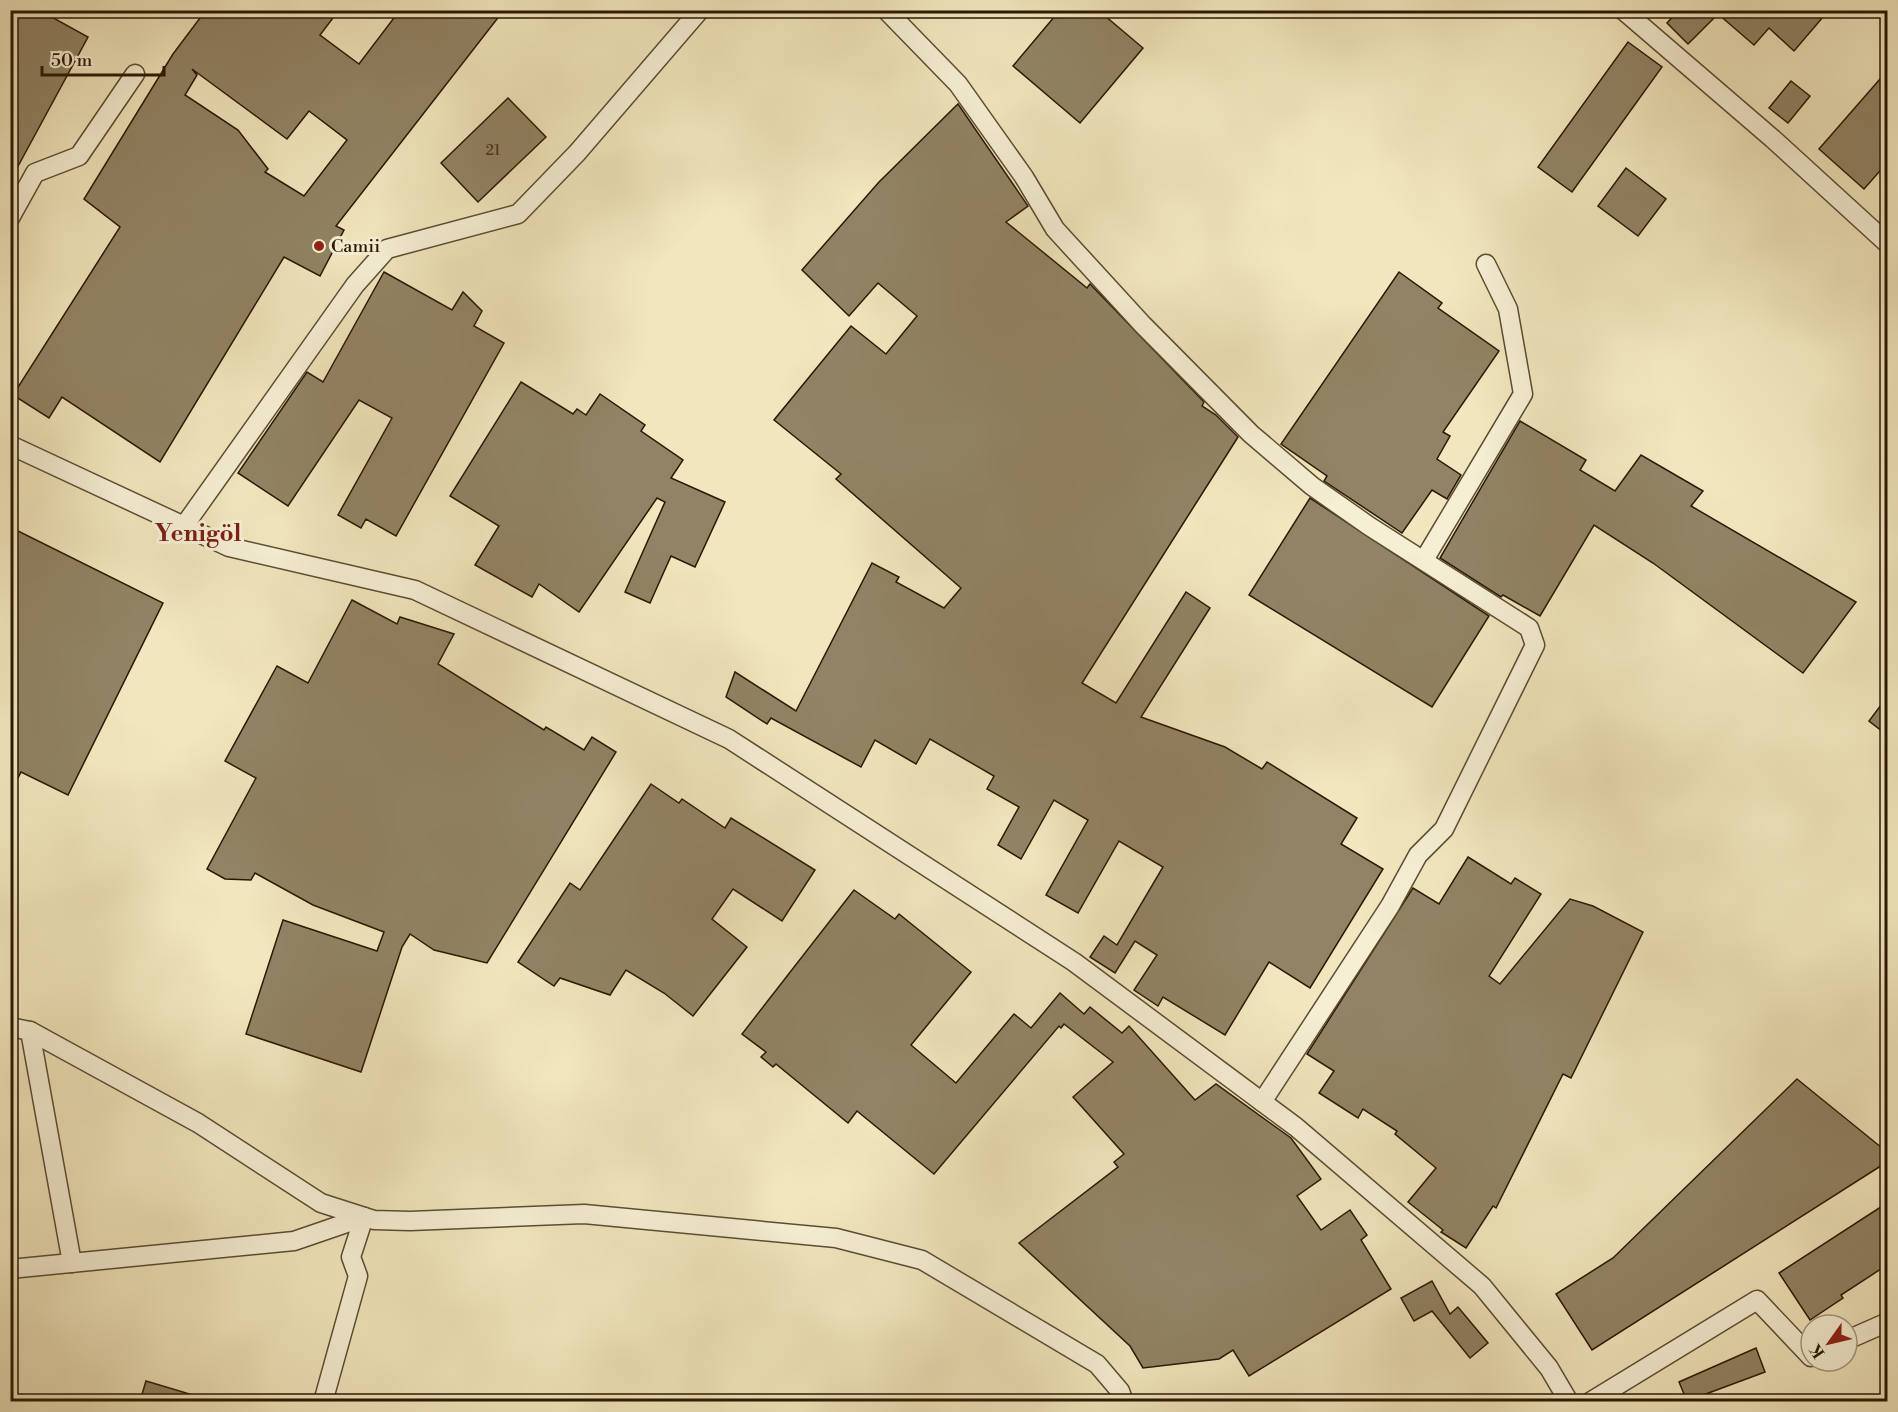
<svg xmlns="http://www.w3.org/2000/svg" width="1898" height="1412" viewBox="0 0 1898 1412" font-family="'Libre Bodoni',serif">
<rect width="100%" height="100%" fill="#f1e6bd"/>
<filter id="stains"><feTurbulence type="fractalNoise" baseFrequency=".00333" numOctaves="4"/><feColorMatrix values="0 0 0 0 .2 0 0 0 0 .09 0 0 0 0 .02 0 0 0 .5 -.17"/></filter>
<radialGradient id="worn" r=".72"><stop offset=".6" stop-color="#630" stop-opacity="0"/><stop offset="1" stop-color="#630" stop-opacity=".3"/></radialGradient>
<g fill="#918364" stroke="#2a1803" stroke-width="1.5" fill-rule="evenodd">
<polygon points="10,10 39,10 88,37 10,181"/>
<path d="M 206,10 L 339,10 L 320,35 L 359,64 L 400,10 L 504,10 L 336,226 L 344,230 L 320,276 L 284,257 L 160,462 L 62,397 L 49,418 L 13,395 L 120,227 L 84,199 L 173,54 ZM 192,69 L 287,139 L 309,111 L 347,140 L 304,196 L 265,172 L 268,169 L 238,130 L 185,95 L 197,75 Z"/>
<polygon points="1060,10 1098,10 1143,48 1080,123 1013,66"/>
<polygon points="1679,10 1829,10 1794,51 1769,28 1754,45 1718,14 1688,44 1667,23"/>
<polygon points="1628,42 1662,67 1572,192 1538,167"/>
<polygon points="1887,71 1887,163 1864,189 1819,149"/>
<polygon points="1791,81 1810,96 1788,123 1769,108"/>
<polygon points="508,98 546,137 478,202 441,163"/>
<polygon points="958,104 1028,206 1006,222 1087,288 1090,284 1204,402 1202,406 1216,415 1238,437 1082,683 1116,703 1186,592 1210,608 1141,717 1225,747 1262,769 1267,762 1357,818 1341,844 1383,869 1310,988 1269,962 1225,1035 1163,997 1158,1006 1134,990 1157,955 1135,941 1115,973 1090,957 1104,936 1117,945 1163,867 1119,841 1078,913 1046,895 1088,820 1054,800 1021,859 998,845 1019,807 987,789 994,776 930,739 916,764 875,740 861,767 771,718 767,724 726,697 735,672 796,711 872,563 899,577 896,582 944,608 961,588 836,479 841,474 774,420 851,326 886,354 917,316 878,283 849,316 802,270 879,182"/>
<polygon points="1626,168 1666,199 1638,236 1598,206"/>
<polygon points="384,272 452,310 463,292 482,311 474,326 504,343 396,536 366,519 361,528 338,515 392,418 359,400 288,506 238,473 307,372 323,382"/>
<polygon points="1399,272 1442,303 1438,308 1499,351 1443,432 1450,436 1437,459 1461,475 1447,499 1432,490 1402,533 1324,481 1327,476 1281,444"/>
<polygon points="521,382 573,414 577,409 586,415 600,394 645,425 641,431 683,460 671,478 725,502 695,567 671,556 650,603 625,592 665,502 657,498 579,612 539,584 532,597 475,565 499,526 450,496"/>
<polygon points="1520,421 1586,460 1580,470 1615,491 1641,455 1703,491 1691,506 1856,602 1803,673 1653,563 1594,525 1540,616 1503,595 1501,597 1440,558"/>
<polygon points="1310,498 1489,616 1432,707 1249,595"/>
<polygon points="10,527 163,603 68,795 21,772 10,794"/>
<polygon points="352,600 397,624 400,617 454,634 438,664 544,730 546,727 584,750 592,737 616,752 487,963 434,950 410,934 402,947 361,1072 246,1034 283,920 377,951 384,932 313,905 255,873 251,880 225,879 207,869 256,778 225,761 277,666 308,683"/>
<polygon points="1887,697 1887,735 1869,721"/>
<polygon points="651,784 679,803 682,799 725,828 731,818 815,870 782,921 733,889 712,919 747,947 693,1016 664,993 626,970 610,995 560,978 554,986 518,962 570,883 580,890"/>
<polygon points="1468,857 1511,884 1515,878 1541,894 1489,976 1500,984 1570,899 1593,906 1643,932 1571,1078 1563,1074 1496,1208 1493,1206 1466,1248 1441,1232 1443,1230 1408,1202 1436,1168 1395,1134 1397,1131 1363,1109 1358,1118 1319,1093 1334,1071 1307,1054 1413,888 1439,904"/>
<polygon points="854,890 895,919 899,914 971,972 911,1045 956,1083 1014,1014 1031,1028 1060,993 1084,1014 1090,1007 1122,1033 1129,1026 1195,1100 1216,1084 1291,1138 1321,1179 1297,1196 1321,1230 1350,1210 1367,1235 1361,1240 1391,1289 1249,1376 1233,1350 1219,1359 1143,1368 1130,1346 1019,1243 1118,1167 1114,1162 1124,1154 1073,1097 1113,1062 1064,1024 1061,1028 1059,1026 934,1174 857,1111 848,1123 776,1064 773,1067 761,1057 766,1052 742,1034"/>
<polygon points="1797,1079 1887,1152 1887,1162 1592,1350 1556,1294 1613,1258"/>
<polygon points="1887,1203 1887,1265 1841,1295 1843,1298 1810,1320 1779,1273"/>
<polygon points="1432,1281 1450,1314 1458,1307 1488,1343 1470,1358 1432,1311 1414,1321 1401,1298"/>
<polygon points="1756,1348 1765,1372 1687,1401 1679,1382"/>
<polygon points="146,1381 203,1398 203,1401 140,1401"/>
</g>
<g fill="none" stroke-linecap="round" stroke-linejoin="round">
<g stroke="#5c4c32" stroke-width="21">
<g id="minor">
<polyline points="886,10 958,84 1024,177 1055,229 1143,325 1251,434 1312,486 1369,526 1529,628 1535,645 1444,829 1418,855 1390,906 1262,1102"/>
<polyline points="1623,10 1773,139 1888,244"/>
<polyline points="10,218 35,173 79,156 135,74"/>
<polyline points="10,445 229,547 415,590 729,739 1074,962 1296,1127 1482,1286 1549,1368 1569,1402"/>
<polyline points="184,526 355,285 387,249 518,214 577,153 700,10"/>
<polyline points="1424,560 1523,394 1508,309 1486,264"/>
<polyline points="10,1027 30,1031 72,1263"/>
<polyline points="30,1031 198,1123 321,1203 374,1220 410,1221 584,1214 836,1238 922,1260 1097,1364 1120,1391 1124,1402"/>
<polyline points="10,1269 294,1241 364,1217"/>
<polyline points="1847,1340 1888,1322"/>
<polyline points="323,1402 358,1276 351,1257 364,1217"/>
<polyline points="1590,1402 1757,1300 1811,1357"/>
</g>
</g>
<use href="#minor" stroke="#f6efd4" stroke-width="18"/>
</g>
<circle fill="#8f2418" stroke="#f6efd4" stroke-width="2" cx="319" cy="246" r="6"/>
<g text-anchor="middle" stroke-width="6" stroke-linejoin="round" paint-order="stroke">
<g font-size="15" fill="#44331b">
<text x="493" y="155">21</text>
</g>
<g font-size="18" fill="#2a1803" stroke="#f6efd4" text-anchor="start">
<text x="331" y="252">Camii</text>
</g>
<g font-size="24" font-weight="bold" fill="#7a1f14" stroke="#f6efd4">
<text x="198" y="541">Yenigöl</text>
</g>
</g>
<rect width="1898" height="1412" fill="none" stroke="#f1e6bd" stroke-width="36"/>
<rect x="12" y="12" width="1874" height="1388" fill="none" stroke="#2a1803" stroke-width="3"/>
<rect x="18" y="18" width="1862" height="1376" fill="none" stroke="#2a1803" stroke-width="1.5"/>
<g transform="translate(1829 1343) rotate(236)"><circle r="28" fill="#f6efd4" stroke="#a49980" stroke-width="1.5"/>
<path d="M0-4.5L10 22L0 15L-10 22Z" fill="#8f2418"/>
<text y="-9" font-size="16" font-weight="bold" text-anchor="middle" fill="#2a1803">K</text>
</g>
<path d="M42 66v9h122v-9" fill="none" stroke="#2a1803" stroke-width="3"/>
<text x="51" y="66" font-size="18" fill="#2a1803" stroke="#f6efd4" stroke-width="4.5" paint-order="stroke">50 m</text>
<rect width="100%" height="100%" filter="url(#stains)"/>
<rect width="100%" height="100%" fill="url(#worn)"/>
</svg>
